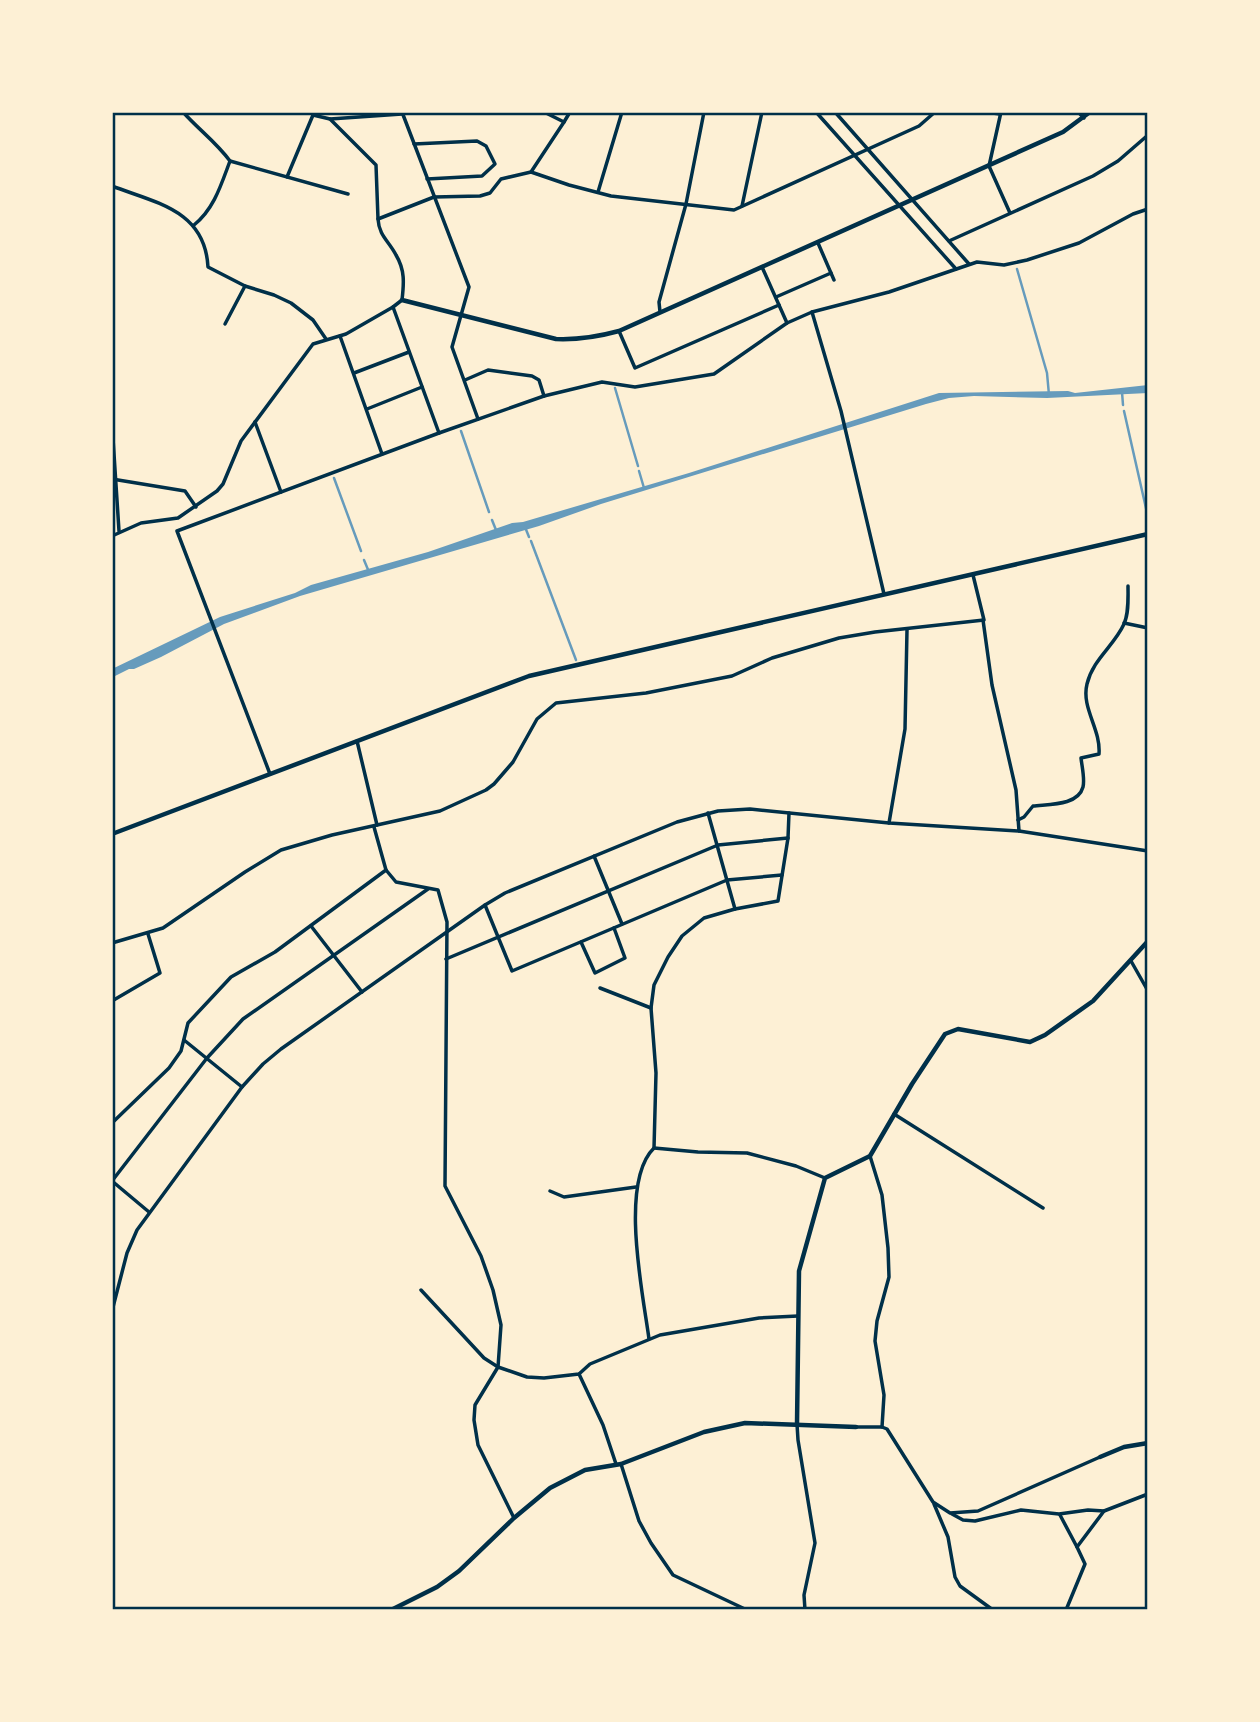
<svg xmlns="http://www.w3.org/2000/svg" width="1260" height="1722" viewBox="0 0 1260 1722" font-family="Jost,sans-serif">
<rect width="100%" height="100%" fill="#fdf0d5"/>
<polygon fill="#669bbc" points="1148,385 1148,393 1047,398 974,396 949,398 926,404 601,504 539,526 300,596 224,624 161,657 134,669 129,669 115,676 112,680 112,669 220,617 295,593 311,585 428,552 512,523 523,522 689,473 939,393 1068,391 1075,393"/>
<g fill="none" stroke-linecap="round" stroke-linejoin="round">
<g stroke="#669bbc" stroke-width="2.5">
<polyline points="1017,269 1047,373 1049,395"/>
<polyline points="615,388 638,466"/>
<polyline points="1122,392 1123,405"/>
<polyline points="1124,411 1148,517"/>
<polyline points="461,431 489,512"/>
<polyline points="639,471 644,488"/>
<polyline points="334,478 361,551"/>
<polyline points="492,520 496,530"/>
<polyline points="525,527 529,537"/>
<polyline points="531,541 576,660"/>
<polyline points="364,560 369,572"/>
</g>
<g stroke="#003049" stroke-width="3.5">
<path d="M 183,112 C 198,129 216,142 230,161 L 348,194"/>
<polyline points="314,112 313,115 330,119 376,165 378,219"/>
<polyline points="402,112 469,287 452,347 478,419"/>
<polyline points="816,112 956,269"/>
<polyline points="835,112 969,264"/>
<polyline points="985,112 1000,114"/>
<polyline points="1001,112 989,166 1010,213"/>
<polyline points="1078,112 1084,118"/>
<polyline points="330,119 402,114"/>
<polyline points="564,122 570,112"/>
<polyline points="414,144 477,141 486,146 495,164 482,176 427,179"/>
<polyline points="531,172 564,122 544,112"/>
<polyline points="287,177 313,115"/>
<path d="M 112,186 C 156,203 205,210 208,267 L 245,286 L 274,295 L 291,303 L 313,320 L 326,339"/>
<polyline points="598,192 622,112"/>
<polyline points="742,206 762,112"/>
<path d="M 194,225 C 214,209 221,185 230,161"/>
<polyline points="949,241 1093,176 1118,161 1148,135"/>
<polyline points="818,243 834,280"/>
<polyline points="762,267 787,323"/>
<polyline points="776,297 831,273"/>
<polyline points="393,307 439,433"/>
<polyline points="660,312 659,302 686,204 704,112"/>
<polyline points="812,312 841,411 884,594"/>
<polyline points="225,324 245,286"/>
<polyline points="619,331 635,368 779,305"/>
<polyline points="340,336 382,454"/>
<polyline points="354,373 409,352"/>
<polyline points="465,380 488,370 532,376 539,380 544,396"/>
<polyline points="367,409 422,387"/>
<polyline points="255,422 281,492"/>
<polyline points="112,423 119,531"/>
<polyline points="112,479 185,491 196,507"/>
<path d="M 112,536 L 141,523 L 178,518 L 217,491 L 223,484 L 241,441 L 313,344 L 346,334 L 393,307 L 402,300 C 404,283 405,270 396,255 C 389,241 379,236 378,219 L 434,197 L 480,196 L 490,193 L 501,179 L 531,172 L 569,185 L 611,196 L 734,210 L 919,126 L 935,112"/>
<polyline points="983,620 992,685 1016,790 1019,831"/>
<polyline points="1124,623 1148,628"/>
<polyline points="357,741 377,825"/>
<polyline points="270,774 177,531 439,433 544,396 602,382 635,387 714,374 787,323 812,312 889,292 977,262 1004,265 1027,260 1079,243 1133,214 1148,209"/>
<polyline points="708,813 735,909 778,901 788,838 789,813"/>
<path d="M 1018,820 L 1024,817 L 1033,806 C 1048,804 1078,806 1083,787 C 1085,779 1082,767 1081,758 L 1099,754 C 1101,729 1081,708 1087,684 C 1093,659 1114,646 1124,624 C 1129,613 1128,598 1128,586"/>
<polyline points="889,823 905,729 907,630"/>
<polyline points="374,827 386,870 396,882 438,890 447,922 445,1186 481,1256 493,1290 501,1325 498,1367 475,1405 474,1420 478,1445 514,1518"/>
<polyline points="594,856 622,924"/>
<polyline points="485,905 512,971 727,880 782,875"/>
<polyline points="311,926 362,992"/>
<polyline points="581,942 595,973 625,958 614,928"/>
<polyline points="112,943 163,928 245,872 281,850 332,835 440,811 486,790 494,784 513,762 537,719 556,703 646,693 732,676 772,658 839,638 875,632 984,620 973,575"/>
<polyline points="446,959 718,845 788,838"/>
<polyline points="1131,961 1148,991"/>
<polyline points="600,988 651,1008"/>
<polyline points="112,1001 160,973 148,934"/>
<polyline points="184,1040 242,1087"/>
<polyline points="894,1114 1043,1208"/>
<polyline points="112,1123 169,1068 181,1051 188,1023 231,977 275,952 386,870"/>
<polyline points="654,1148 698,1152 747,1153 796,1166 825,1178"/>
<polyline points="870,1156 882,1195 888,1248 889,1277 877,1321 875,1341 884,1395 882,1427"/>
<polyline points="550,1191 564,1197 636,1187"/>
<polyline points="149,1212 112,1181 207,1058 243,1019 428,889"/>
<polyline points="421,1290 484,1358 498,1367 527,1377 544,1378 579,1374 590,1364 660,1335 759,1318 798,1316"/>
<polyline points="112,1311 127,1253 137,1230 242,1087 263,1064 281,1049 485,905 505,893 677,822 718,811 750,809 889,823 1019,831 1148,851"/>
<path d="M 649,1339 C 643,1294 619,1182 654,1148 L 656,1073 L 651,1008 L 654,985 L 668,957 L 682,936 L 704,918 L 735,909"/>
<polyline points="579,1374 603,1425 616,1464"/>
<polyline points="797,1424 798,1440 815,1543 804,1595 805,1610"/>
<polyline points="856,1427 882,1427 887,1429 933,1502 950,1513 978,1511 1100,1457"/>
<polyline points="621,1464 639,1521 651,1543 673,1575 747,1610"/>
<polyline points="934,1504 948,1537 955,1577 960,1586 993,1610"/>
<polyline points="952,1514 963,1520 975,1521 1021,1510 1059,1514 1088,1510 1104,1511 1148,1494"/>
<polyline points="1060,1515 1077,1547"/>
<polyline points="1066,1610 1085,1564 1077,1547 1104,1511"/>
</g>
<g stroke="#003049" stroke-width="4.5">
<path d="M 402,300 L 556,339 C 579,340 597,337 619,331 L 1063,132 L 1090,112"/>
<polyline points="112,834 529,676 1148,534"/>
<polyline points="797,1424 799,1271 825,1178 870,1156 912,1084 945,1034 958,1029 1030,1042 1045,1035 1093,1001 1148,941"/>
<polyline points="1100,1457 1124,1447 1148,1443"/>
<polyline points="391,1610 437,1587 459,1571 514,1518 550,1488 585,1470 621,1464 704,1432 745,1423 856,1427"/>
</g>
</g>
<rect width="1260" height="1722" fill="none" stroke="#fdf0d5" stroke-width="228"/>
<rect x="114" y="114" width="1032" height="1494" fill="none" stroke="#003049" stroke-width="2.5"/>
</svg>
